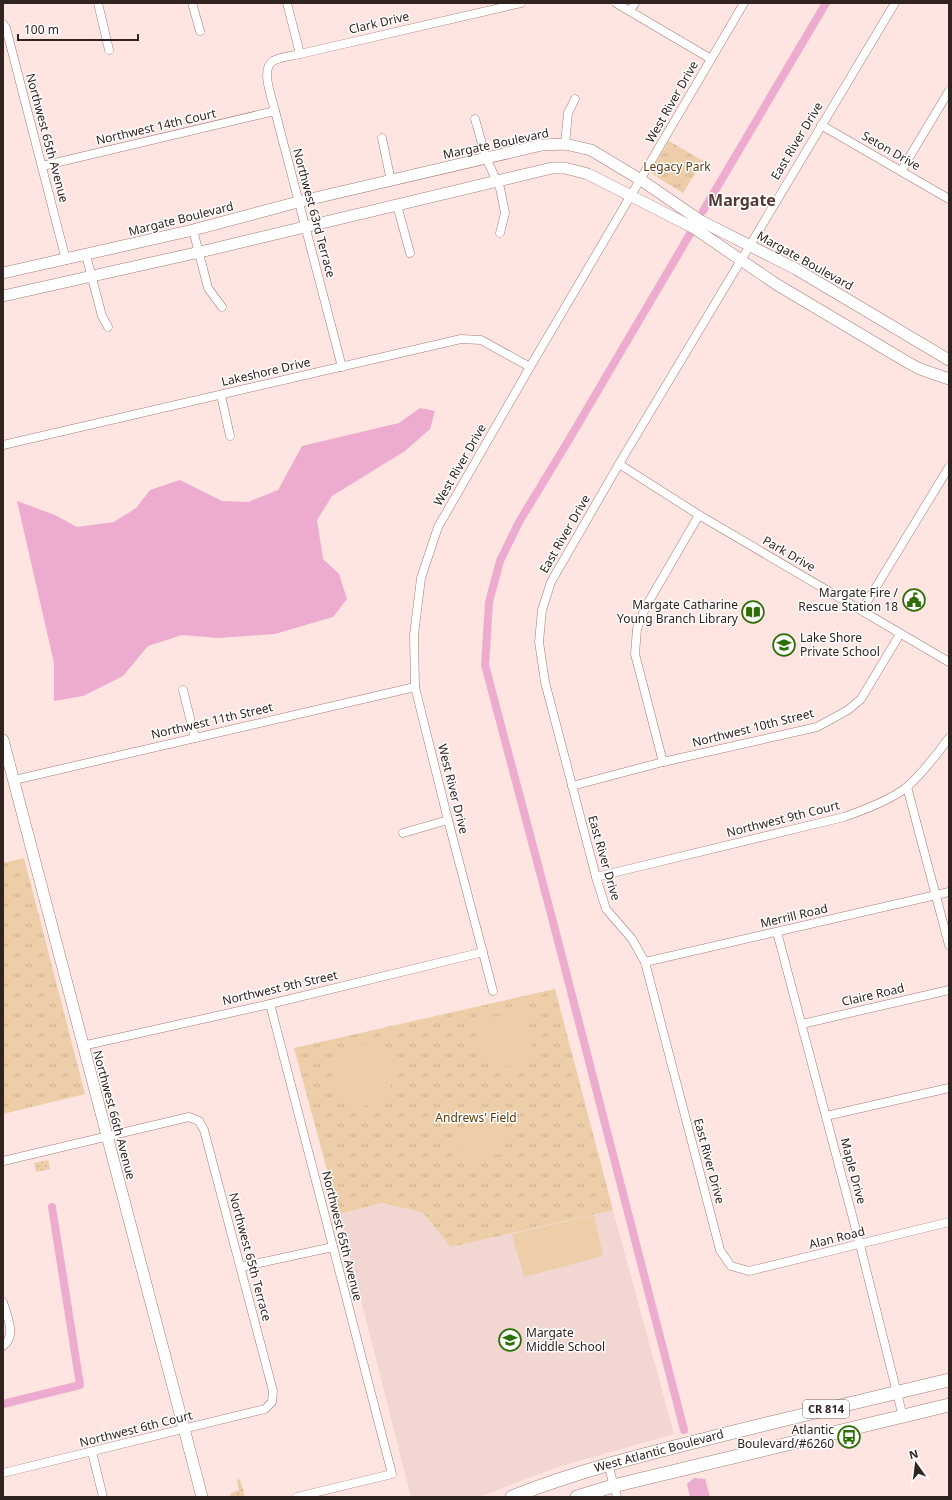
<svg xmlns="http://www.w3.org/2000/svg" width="952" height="1500" viewBox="0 0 952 1500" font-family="'Noto Sans',sans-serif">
<defs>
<pattern id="grass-dots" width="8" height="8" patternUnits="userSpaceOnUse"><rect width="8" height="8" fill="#edcea8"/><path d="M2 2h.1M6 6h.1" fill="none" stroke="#ccb190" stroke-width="1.8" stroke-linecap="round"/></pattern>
<pattern id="park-tufts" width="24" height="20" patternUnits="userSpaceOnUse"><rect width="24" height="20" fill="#edcea8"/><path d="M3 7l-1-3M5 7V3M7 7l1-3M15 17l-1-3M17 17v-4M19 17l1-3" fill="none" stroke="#ccb190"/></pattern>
</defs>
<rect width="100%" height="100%" fill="#fee5e1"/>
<polygon fill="#f2d6d1" points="383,1203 423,1213 451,1247 613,1210 674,1434 558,1467 479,1497 411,1497 339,1214"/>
<g fill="url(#grass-dots)">
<polygon points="48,1160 50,1169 36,1172 34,1163"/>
<polygon points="240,1479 245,1497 230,1497 231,1493 239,1490 237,1480"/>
</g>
<g fill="url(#park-tufts)">
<polygon points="669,141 703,161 683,193 663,181 650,172"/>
<polygon points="24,858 85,1094 3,1114 3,863"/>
<polygon points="555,989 613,1210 451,1247 423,1213 383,1203 339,1214 294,1048"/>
</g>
<g fill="#edcea8">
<path d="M 519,1011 L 525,1015 L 533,1052 C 508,1085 462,1056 483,1019 Z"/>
<path d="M 377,1041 C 414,1069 385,1120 342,1103 L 331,1058 L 334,1051 Z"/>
<path d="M 491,1111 C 501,1114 503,1138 505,1147 L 500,1154 L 479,1157 L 464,1157 C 450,1144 463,1120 478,1114 C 482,1112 486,1111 491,1111 Z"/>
<polygon points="594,1215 603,1256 524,1277 512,1234"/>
</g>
<g fill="#eeabd0">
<polygon points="420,408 435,411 430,429 405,451 332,496 317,520 323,559 339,574 347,599 333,617 275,634 218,638 182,635 148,646 123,676 83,696 54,701 54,663 17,501 55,515 77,527 114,522 136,508 150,490 180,480 222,501 248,502 278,490 302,446 399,423"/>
<polygon points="694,1478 705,1479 710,1497 690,1497 687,1484"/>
</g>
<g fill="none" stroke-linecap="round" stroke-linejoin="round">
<g stroke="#eeabd0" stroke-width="8">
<polyline points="703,211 826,3"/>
<polyline points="3,1404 80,1385 52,1207"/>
<polyline points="684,1430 551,914 485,665 489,602 500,561 519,522 567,443 690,234"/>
</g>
<g stroke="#a17d78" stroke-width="9">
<g id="street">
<polyline points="98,3 109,50"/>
<polyline points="192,3 200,31"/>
<polyline points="287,3 300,54"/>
<polyline points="616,3 711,59"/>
<polyline points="895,3 619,464 551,582 542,610 539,642 545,682 596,877 606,909 632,939 645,962 720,1250 731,1266 749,1271 949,1222"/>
<polyline points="630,11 635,3"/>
<polyline points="3,24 6,28 66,260"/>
<polyline points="475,119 486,158 500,188 505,213 500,233"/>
<polyline points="821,125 949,199"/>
<polyline points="382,138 391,181"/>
<polyline points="565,144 568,113 575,99"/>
<polyline points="42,166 275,111"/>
<polyline points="901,171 949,91"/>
<polyline points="397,205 410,253"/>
<polyline points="193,230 208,288 222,307"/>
<polyline points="86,255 102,316 108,327"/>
<path d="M 342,367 L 275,111 C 272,98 260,69 273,61 C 280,57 292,56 300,54 L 521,3"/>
<polyline points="221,395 230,436"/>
<polyline points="3,445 461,339 481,340 530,367"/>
<polyline points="619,464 699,515 949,662"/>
<polyline points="862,610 949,467"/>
<polyline points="183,690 195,738"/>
<polyline points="663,762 635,654 637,629 645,608 699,515"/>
<polyline points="14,780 415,687"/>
<polyline points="572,786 663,762 817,727 848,710 861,699 900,634"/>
<polyline points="907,787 949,945"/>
<polyline points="403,833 448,820"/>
<path d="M 596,877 L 844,817 C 864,810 893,799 908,786 C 924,772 936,755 949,738"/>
<polyline points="777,932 860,1245 903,1417"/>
<polyline points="645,962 949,892"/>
<polyline points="493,991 448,820 415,687 414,635 421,578 438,527 530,367 744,3"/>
<polyline points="270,1004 392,1474 297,1497"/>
<polyline points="802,1024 949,990"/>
<polyline points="82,1046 270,1004 483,952"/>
<polyline points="826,1116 949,1088"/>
<polyline points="3,1161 189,1117 199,1121 204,1130 273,1391 272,1402 265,1409 3,1473"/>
<polyline points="241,1267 333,1247"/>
<path d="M 3,1302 C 7,1316 17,1336 3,1346"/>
<polyline points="92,1452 103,1497"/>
<polyline points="608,1464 617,1497"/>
</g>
</g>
<g stroke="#a17d78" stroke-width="12">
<g id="secondary">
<polyline points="3,273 193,230 298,202 542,145 565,144 591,150 641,180 701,221 796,269 949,360"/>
<polyline points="3,296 200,252 552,168 565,168 588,174 694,228 776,284 907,362 920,369 949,379"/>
<polyline points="3,740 202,1497"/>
</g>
</g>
<g stroke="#a17d78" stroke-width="14">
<g id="primary">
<path d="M 512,1497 C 577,1471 642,1455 710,1438 C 789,1418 869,1399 949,1380"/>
<polyline points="577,1497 613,1486 949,1405"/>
</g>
</g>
<use href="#street" stroke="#fff" stroke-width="8"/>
<use href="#secondary" stroke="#fff" stroke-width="11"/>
<use href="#primary" stroke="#fff" stroke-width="13"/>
</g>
<defs>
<g id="civic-ring" transform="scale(1.15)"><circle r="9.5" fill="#fff" stroke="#2d6e05" stroke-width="1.5"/><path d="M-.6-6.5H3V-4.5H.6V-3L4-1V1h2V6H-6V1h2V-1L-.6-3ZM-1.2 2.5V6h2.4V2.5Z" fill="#2d6e05"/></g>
<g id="library-ring" transform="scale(1.15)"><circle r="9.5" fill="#fff" stroke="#2d6e05" stroke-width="1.5"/><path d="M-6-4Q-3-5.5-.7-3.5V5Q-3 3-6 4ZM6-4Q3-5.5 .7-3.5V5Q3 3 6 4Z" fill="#2d6e05"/></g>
<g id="school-ring" transform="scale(1.15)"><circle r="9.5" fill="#fff" stroke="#2d6e05" stroke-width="1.5"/><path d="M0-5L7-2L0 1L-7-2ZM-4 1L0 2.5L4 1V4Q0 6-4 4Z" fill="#2d6e05"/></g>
<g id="bus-ring" transform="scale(1.15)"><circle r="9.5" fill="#fff" stroke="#2d6e05" stroke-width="1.5"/><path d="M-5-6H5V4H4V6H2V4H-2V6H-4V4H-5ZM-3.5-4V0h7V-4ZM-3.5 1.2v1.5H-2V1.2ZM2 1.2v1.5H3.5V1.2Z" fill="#2d6e05"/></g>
</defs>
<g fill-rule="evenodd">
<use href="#civic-ring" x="914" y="600"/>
<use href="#library-ring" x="753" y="612"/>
<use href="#school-ring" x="784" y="645"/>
<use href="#school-ring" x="510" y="1340"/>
<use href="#bus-ring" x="849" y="1437"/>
</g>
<g text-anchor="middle" stroke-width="3" stroke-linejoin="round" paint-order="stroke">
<rect fill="#fff" stroke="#6f6563" stroke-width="1" x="803" y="1400" width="46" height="18" rx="3"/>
<g font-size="11" font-weight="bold" fill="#312320">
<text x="826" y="1413">CR 814</text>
</g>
<g font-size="12" fill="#312320" stroke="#fff">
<text transform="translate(379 23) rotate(-13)" y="4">Clark Drive</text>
<text transform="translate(672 102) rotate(-60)" y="4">West River Drive</text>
<text transform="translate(156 127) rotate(-13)" y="4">Northwest 14th Court</text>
<text transform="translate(47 138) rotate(75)" y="4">Northwest 65th Avenue</text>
<text transform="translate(797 141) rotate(-59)" y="4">East River Drive</text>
<text transform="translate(496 144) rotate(-12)" y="4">Margate Boulevard</text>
<text transform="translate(891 151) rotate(30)" y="4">Seton Drive</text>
<text transform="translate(314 213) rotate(75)" y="4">Northwest 63rd Terrace</text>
<text transform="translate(181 219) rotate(-14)" y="4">Margate Boulevard</text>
<text transform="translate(805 261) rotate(29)" y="4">Margate Boulevard</text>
<text transform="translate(266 372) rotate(-13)" y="4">Lakeshore Drive</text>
<text transform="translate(460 465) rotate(-60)" y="4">West River Drive</text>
<text transform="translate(565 534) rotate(-60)" y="4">East River Drive</text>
<text transform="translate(789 554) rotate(30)" y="4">Park Drive</text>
<text transform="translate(212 721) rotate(-13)" y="4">Northwest 11th Street</text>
<text transform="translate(753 728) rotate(-14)" y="4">Northwest 10th Street</text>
<text transform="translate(453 789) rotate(76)" y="4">West River Drive</text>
<text transform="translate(783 819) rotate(-14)" y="4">Northwest 9th Court</text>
<text transform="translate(604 858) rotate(74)" y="4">East River Drive</text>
<text transform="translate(794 916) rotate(-13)" y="4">Merrill Road</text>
<text transform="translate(280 988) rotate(-13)" y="4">Northwest 9th Street</text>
<text transform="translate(873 995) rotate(-13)" y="4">Claire Road</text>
<text transform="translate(114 1115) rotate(75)" y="4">Northwest 66th Avenue</text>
<text transform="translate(709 1161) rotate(75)" y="4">East River Drive</text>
<text transform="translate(853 1171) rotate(75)" y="4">Maple Drive</text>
<text transform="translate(342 1236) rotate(76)" y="4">Northwest 65th Avenue</text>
<text transform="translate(837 1238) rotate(-14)" y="4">Alan Road</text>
<text transform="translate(250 1257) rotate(75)" y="4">Northwest 65th Terrace</text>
<text transform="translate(136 1429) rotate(-14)" y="4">Northwest 6th Court</text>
<text transform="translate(659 1451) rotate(-15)" y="4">West Atlantic Boulevard</text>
</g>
<g font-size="12" fill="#5a3c0e" stroke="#fff">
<text x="677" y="171">Legacy Park</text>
<text x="476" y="1122">Andrews' Field</text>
</g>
<g font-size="12" fill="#312320" stroke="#fff" text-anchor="end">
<text x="898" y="597">Margate Fire /<tspan x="898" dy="14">Rescue Station 18</tspan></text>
<text x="738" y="609">Margate Catharine<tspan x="738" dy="14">Young Branch Library</tspan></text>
<text x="800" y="642" text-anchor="start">Lake Shore<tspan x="800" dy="14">Private School</tspan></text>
<text x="526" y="1337" text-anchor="start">Margate<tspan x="526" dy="14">Middle School</tspan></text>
<text x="834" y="1434">Atlantic<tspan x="834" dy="14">Boulevard/#6260</tspan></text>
</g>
<g font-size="16" font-weight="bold" fill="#563733" stroke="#fff">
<text x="742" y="206">Margate</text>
</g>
</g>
<rect width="952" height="1500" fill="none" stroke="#312320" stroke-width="8"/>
<g transform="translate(916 1464) rotate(346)" stroke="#ffffff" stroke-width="3" paint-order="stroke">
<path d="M0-3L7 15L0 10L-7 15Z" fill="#312320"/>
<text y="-6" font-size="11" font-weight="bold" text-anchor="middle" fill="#312320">N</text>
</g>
<path d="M18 34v6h120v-6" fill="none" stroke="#312320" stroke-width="2"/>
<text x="24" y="34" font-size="12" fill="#312320" stroke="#ffffff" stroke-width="3" paint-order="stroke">100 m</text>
</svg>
